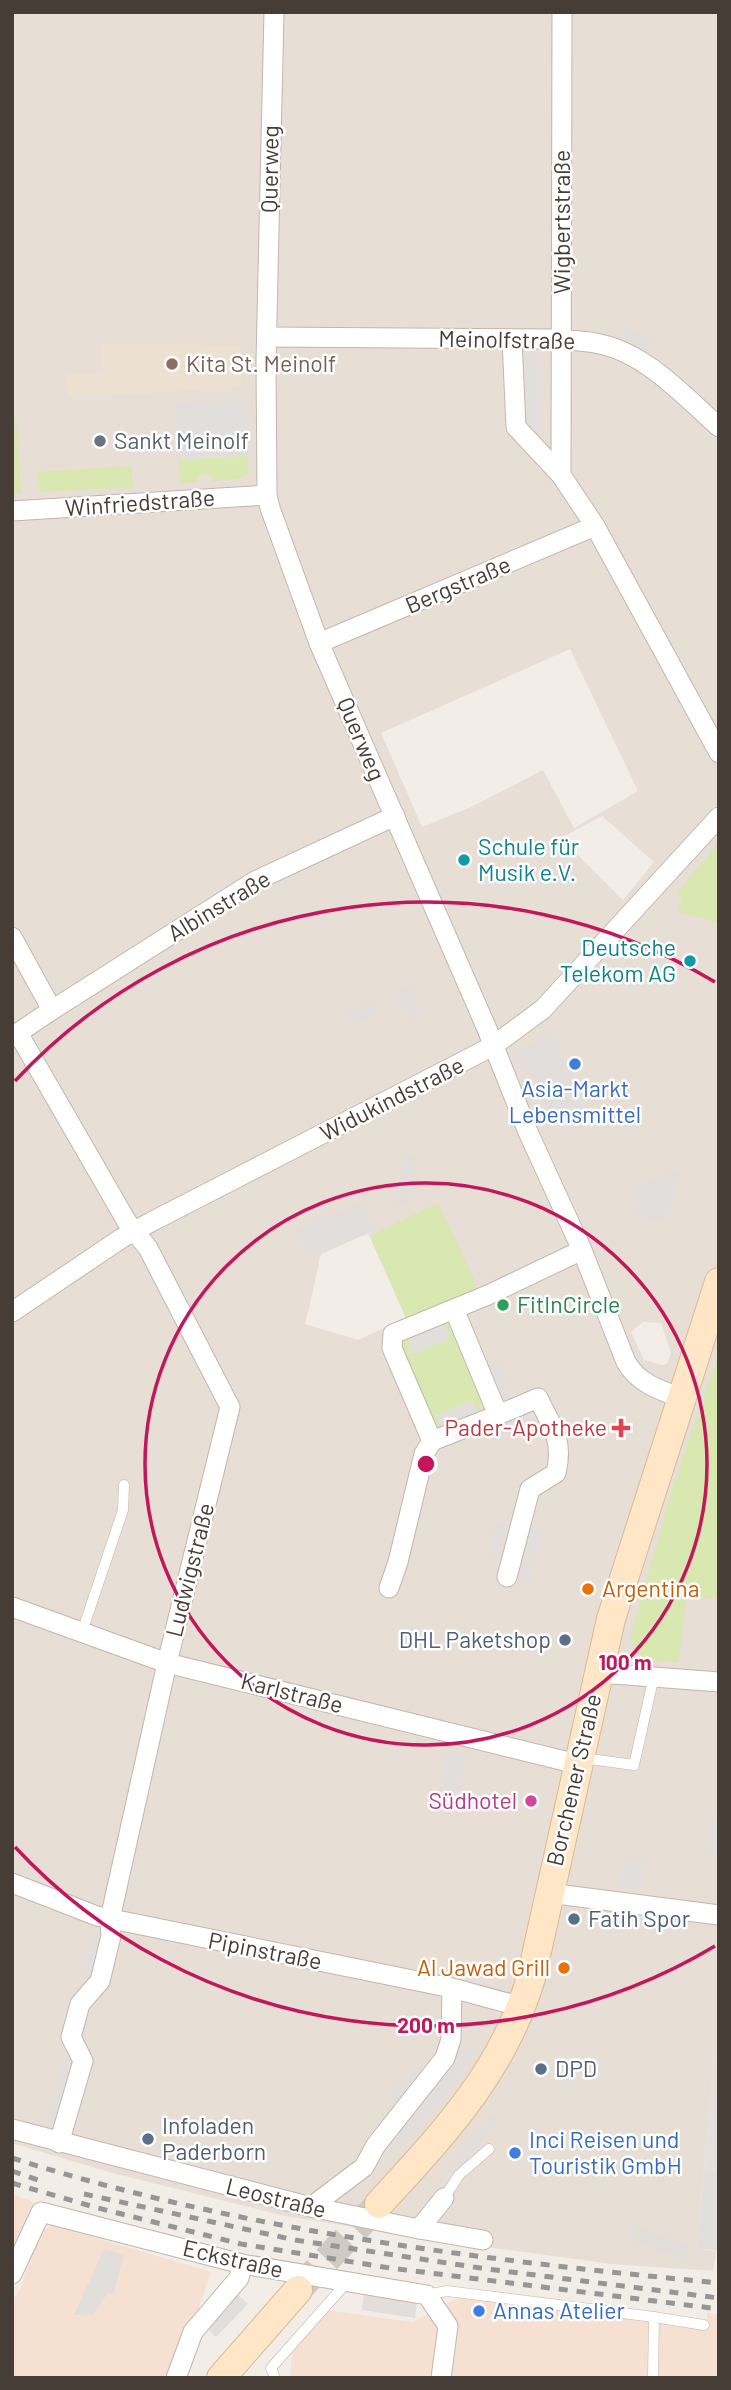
<svg xmlns="http://www.w3.org/2000/svg" width="731" height="2390" viewBox="0 0 731 2390" font-family="Barlow,sans-serif">
<rect width="100%" height="100%" fill="#f3ede7"/>
<path fill="#e7ded5" fill-rule="evenodd" d="M 12,12 L 719,12 L 719,2055 L 714,2055 L 697,2248 L 716,2251 L 713,2271 L 612,2264 L 428,2239 L 285,2216 L 109,2172 L 12,2143 ZM 570,649 L 638,791 L 574,828 L 543,770 L 469,808 L 422,827 L 381,733 ZM 602,816 L 654,862 L 623,900 L 561,838 ZM 368,1233 L 406,1318 L 358,1340 L 305,1324 L 321,1254 ZM 643,1322 L 661,1323 L 671,1353 L 667,1364 L 662,1365 L 644,1360 L 631,1332 Z"/>
<g fill="#f5e0d2">
<polygon points="12,2194 34,2202 12,2259"/>
<polygon points="52,2225 211,2272 175,2378 12,2378 12,2301 20,2290 39,2233"/>
<polygon points="462,2296 706,2328 707,2313 719,2315 719,2378 290,2378 293,2347 325,2310 413,2322"/>
</g>
<polygon fill="#e6dfdc" points="714,2054 719,2055 719,2251 697,2248"/>
<polygon fill="#ece0d1" points="101,343 241,346 243,386 141,394 68,396 66,374 101,373"/>
<g fill="#d9e7b0">
<polygon points="12,423 17,423 21,494 12,494"/>
<polygon points="248,456 247,474 243,478 213,481 212,474 197,475 197,482 180,483 179,460"/>
<polygon points="131,466 133,487 39,492 37,472"/>
<polygon points="719,842 719,923 677,911 683,900 677,893"/>
<polygon points="438,1203 478,1288 406,1318 370,1236"/>
<polygon points="452,1321 489,1410 479,1414 473,1401 437,1415 442,1429 438,1431 401,1342 408,1339 414,1353 450,1339 444,1325"/>
<polygon points="719,1354 719,1599 687,1596 678,1663 644,1659 630,1638 676,1477"/>
</g>
<g fill="#e2dedc">
<polygon points="624,326 655,344 649,352 618,336"/>
<polygon points="526,355 542,364 539,440 524,427"/>
<polygon points="247,400 248,455 178,460 174,404"/>
<polygon points="409,986 422,1012 407,1020 394,993"/>
<polygon points="370,1003 376,1014 351,1027 345,1016"/>
<polygon points="553,1031 589,1110 549,1126 540,1107 546,1103 529,1065 522,1067 516,1053"/>
<polygon points="406,1154 418,1157 406,1205 394,1202"/>
<polygon points="682,1169 668,1215 655,1221 639,1214 631,1188"/>
<polygon points="361,1202 376,1230 321,1253 307,1255 295,1231"/>
<polygon points="444,1325 450,1339 413,1354 408,1339"/>
<polygon points="498,1364 513,1398 501,1402 487,1368"/>
<polygon points="473,1400 479,1414 442,1429 436,1415"/>
<polygon points="520,1415 525,1426 495,1440 490,1429"/>
<polygon points="497,1522 509,1525 501,1557 489,1553"/>
<polygon points="530,1525 543,1528 536,1554 524,1551"/>
<polygon points="523,1555 535,1559 528,1584 516,1581"/>
<polygon points="448,1750 466,1754 455,1800 438,1796"/>
<polygon points="711,1819 719,1820 719,1854 706,1852"/>
<polygon points="625,1856 645,1860 641,1888 618,1885"/>
<polygon points="91,1934 101,1936 92,1979 81,1976"/>
<polygon points="461,2045 476,2055 450,2090 401,2146 391,2138 438,2084 452,2064"/>
<polygon points="62,2064 73,2068 57,2123 45,2120"/>
<polygon points="415,2064 425,2072 398,2104 389,2096"/>
<polygon points="493,2114 499,2119 453,2173 447,2169"/>
<polygon points="705,2172 719,2173 719,2250 698,2248"/>
<polygon points="631,2225 689,2246 684,2259 627,2238"/>
<polygon points="104,2249 124,2255 113,2294 108,2293 92,2315 74,2315"/>
<polygon points="237,2294 248,2304 216,2337 205,2327"/>
<polygon points="364,2295 417,2303 415,2318 362,2310"/>
</g>
<g fill="none" stroke-linecap="round" stroke-linejoin="round">
<polyline stroke="#d0cac4" stroke-width="28" stroke-dasharray="28 14" stroke-linecap="butt" points="298,2290 379,2204"/>
<g stroke="#c2b6ad" stroke-width="11">
<g id="service">
<polyline points="82,1632 123,1510 124,1485"/>
<polyline points="583,1758 634,1765 654,1676"/>
<polyline points="444,2198 459,2175 489,2149"/>
<polyline points="427,2295 447,2291 654,2317 653,2378"/>
<polyline points="654,2317 704,2325"/>
<polyline points="275,2378 271,2368 341,2289 343,2281"/>
</g>
</g>
<g stroke="#c2b6ad" stroke-width="21">
<g id="minor">
<path d="M 274,12 L 266,361 L 267,495 L 270,508 L 319,643 L 487,1029 L 528,1132 L 582,1250 L 626,1362 C 638,1383 659,1390 681,1398"/>
<polyline points="562,12 561,475 595,526 719,753"/>
<path d="M 267,337 L 562,339 C 574,341 588,341 600,344 C 647,354 684,396 719,427"/>
<polyline points="512,339 516,427 561,475"/>
<polyline points="12,511 267,495"/>
<polyline points="319,643 595,526"/>
<polyline points="12,937 52,1010 12,1037"/>
<polyline points="52,1010 255,881 395,816"/>
<polyline points="18,1033 127,1222 148,1248 230,1407 167,1663 110,1919 111,1936 100,1981 80,2004 71,2037 83,2061 59,2143"/>
<polyline points="12,1312 122,1238 151,1222 493,1046 543,1009 719,817"/>
<path d="M 498,1415 L 538,1398 C 552,1426 564,1441 556,1473 L 530,1489 L 507,1577"/>
<polyline points="432,1441 498,1415 454,1309"/>
<polyline points="389,1588 398,1562 424,1454 432,1441 392,1348 393,1334 488,1295 582,1250"/>
<polyline points="12,1607 167,1663 577,1764"/>
<polyline points="597,1675 614,1674 719,1682"/>
<polyline points="12,1883 97,1916 452,1988 522,2007"/>
<polyline points="549,1893 719,1915"/>
<polyline points="12,2129 311,2207 419,2229 444,2198"/>
<polyline points="311,2207 364,2167 376,2145 445,2058 451,2039 452,1988"/>
<polyline points="419,2229 483,2240"/>
<polyline points="12,2274 41,2212 242,2264 427,2295 448,2326 441,2378"/>
<polyline points="176,2378 193,2332 239,2278 242,2264"/>
</g>
</g>
<g stroke="#d6bb99" stroke-width="30">
<g id="secondary">
<path d="M 379,2204 C 445,2132 502,2073 531,1978 L 611,1619 L 719,1282"/>
<polyline points="221,2378 298,2290"/>
</g>
</g>
<use href="#service" stroke="#fff" stroke-width="10"/>
<use href="#minor" stroke="#fff" stroke-width="19"/>
<use href="#secondary" stroke="#fee6c6" stroke-width="28"/>
<g stroke="#969696" stroke-width="5" stroke-dasharray="9 9" stroke-linecap="butt">
<path d="M 12,2158 C 241,2231 481,2260 719,2283"/>
<polyline points="12,2171 44,2182"/>
<polyline points="12,2183 94,2207 241,2244 390,2268 719,2309"/>
<polyline points="84,2194 295,2240 487,2269 719,2298"/>
</g>
</g>
<g fill="none" stroke="#c2185b" stroke-width="3.5">
<circle cx="426" cy="1464" r="281"/>
<path d="M715 1946A562 562 0 0 1 15 1847M15 1081A562 562 0 0 1 715 982"/>
</g>
<circle fill="#8d6e63" stroke="#fff" stroke-width="2.5" cx="172" cy="364" r="7"/>
<circle fill="#6b7280" stroke="#fff" stroke-width="2.5" cx="100" cy="441" r="7"/>
<g fill="#0f9aa8" stroke="#fff" stroke-width="2.5">
<circle cx="464" cy="860" r="7"/>
<circle cx="690" cy="961" r="7"/>
</g>
<g fill="#3f7fe0" stroke="#fff" stroke-width="2.5">
<circle cx="575" cy="1064" r="7"/>
<circle cx="515" cy="2153" r="7"/>
<circle cx="479" cy="2311" r="7"/>
</g>
<circle fill="#2e9e5b" stroke="#fff" stroke-width="2.5" cx="503" cy="1305" r="7"/>
<path fill="#e0444e" stroke="#fff" stroke-width="2.5" d="M617.5 1417.5h7v7h7v7h-7v7h-7v-7h-7v-7h7z"/>
<g fill="#e8710a" stroke="#fff" stroke-width="2.5">
<circle cx="588" cy="1589" r="7"/>
<circle cx="564" cy="1968" r="7"/>
</g>
<g fill="#5c6f8a" stroke="#fff" stroke-width="2.5">
<circle cx="565" cy="1640" r="7"/>
<circle cx="574" cy="1919" r="7"/>
<circle cx="541" cy="2069" r="7"/>
<circle cx="148" cy="2139" r="7"/>
</g>
<circle fill="#d1479c" stroke="#fff" stroke-width="2.5" cx="531" cy="1801" r="7"/>
<g text-anchor="middle" stroke-width="5" stroke-linejoin="round" paint-order="stroke">
<g font-size="23" fill="#463d36" stroke="#fff">
<text transform="translate(270 169) rotate(-89)" y="8">Querweg</text>
<text transform="translate(562 222) rotate(-90)" y="8">Wigbertstraße</text>
<text transform="translate(507 340) rotate(1)" y="8">Meinolfstraße</text>
<text transform="translate(140 503) rotate(-4)" y="8">Winfriedstraße</text>
<text transform="translate(458 585) rotate(-23)" y="8">Bergstraße</text>
<text transform="translate(361 739) rotate(67)" y="8">Querweg</text>
<text transform="translate(219 906) rotate(-31)" y="8">Albinstraße</text>
<text transform="translate(392 1099) rotate(-27)" y="8">Widukindstraße</text>
<text transform="translate(190 1570) rotate(-76)" y="8">Ludwigstraße</text>
<text transform="translate(292 1693) rotate(14)" y="8">Karlstraße</text>
<text transform="translate(574 1780) rotate(-77)" y="8">Borchener Straße</text>
<text transform="translate(265 1951) rotate(11)" y="8">Pipinstraße</text>
<text transform="translate(276 2198) rotate(14)" y="8">Leostraße</text>
<text transform="translate(233 2259) rotate(13)" y="8">Eckstraße</text>
</g>
<g font-size="23" fill="#785e54" stroke="#fff" text-anchor="start">
<text x="186" y="372">Kita St. Meinolf</text>
</g>
<g font-size="23" fill="#5b616d" stroke="#fff" text-anchor="start">
<text x="114" y="449">Sankt Meinolf</text>
</g>
<g font-size="23" fill="#0d838f" stroke="#fff" text-anchor="start">
<text x="478" y="855">Schule für<tspan x="478" dy="26">Musik e.V.</tspan></text>
<text x="676" y="956" text-anchor="end">Deutsche<tspan x="676" dy="26">Telekom AG</tspan></text>
</g>
<g font-size="23" fill="#366cbe" stroke="#fff" text-anchor="start">
<text x="575" y="1097" text-anchor="middle">Asia-Markt<tspan x="575" dy="26">Lebensmittel</tspan></text>
<text x="529" y="2148">Inci Reisen und<tspan x="529" dy="26">Touristik GmbH</tspan></text>
<text x="493" y="2319">Annas Atelier</text>
</g>
<g font-size="23" fill="#27864d" stroke="#fff" text-anchor="start">
<text x="517" y="1313">FitInCircle</text>
</g>
<g font-size="23" fill="#be3a42" stroke="#fff" text-anchor="end">
<text x="607" y="1436">Pader-Apotheke</text>
</g>
<g font-size="23" fill="#c56008" stroke="#fff" text-anchor="start">
<text x="602" y="1597">Argentina</text>
<text x="550" y="1976" text-anchor="end">Al Jawad Grill</text>
</g>
<g font-size="23" fill="#4e5e75" stroke="#fff" text-anchor="start">
<text x="551" y="1648" text-anchor="end">DHL Paketshop</text>
<text x="588" y="1927">Fatih Spor</text>
<text x="555" y="2077">DPD</text>
<text x="162" y="2134">Infoladen<tspan x="162" dy="26">Paderborn</tspan></text>
</g>
<g font-size="23" fill="#b23c85" stroke="#fff" text-anchor="end">
<text x="517" y="1809">Südhotel</text>
</g>
</g>
<circle cx="426" cy="1464" r="10" fill="#c2185b" stroke="#fff" stroke-width="3.5"/>
<g font-size="21" text-anchor="middle" font-weight="bold" fill="#c2185b" stroke="#fff" stroke-width="5" stroke-linejoin="round" paint-order="stroke">
<text x="625" y="1670">100 m</text>
<text x="426" y="2033">200 m</text>
</g>
<rect width="731" height="2390" fill="none" stroke="#463d36" stroke-width="28"/>
</svg>
